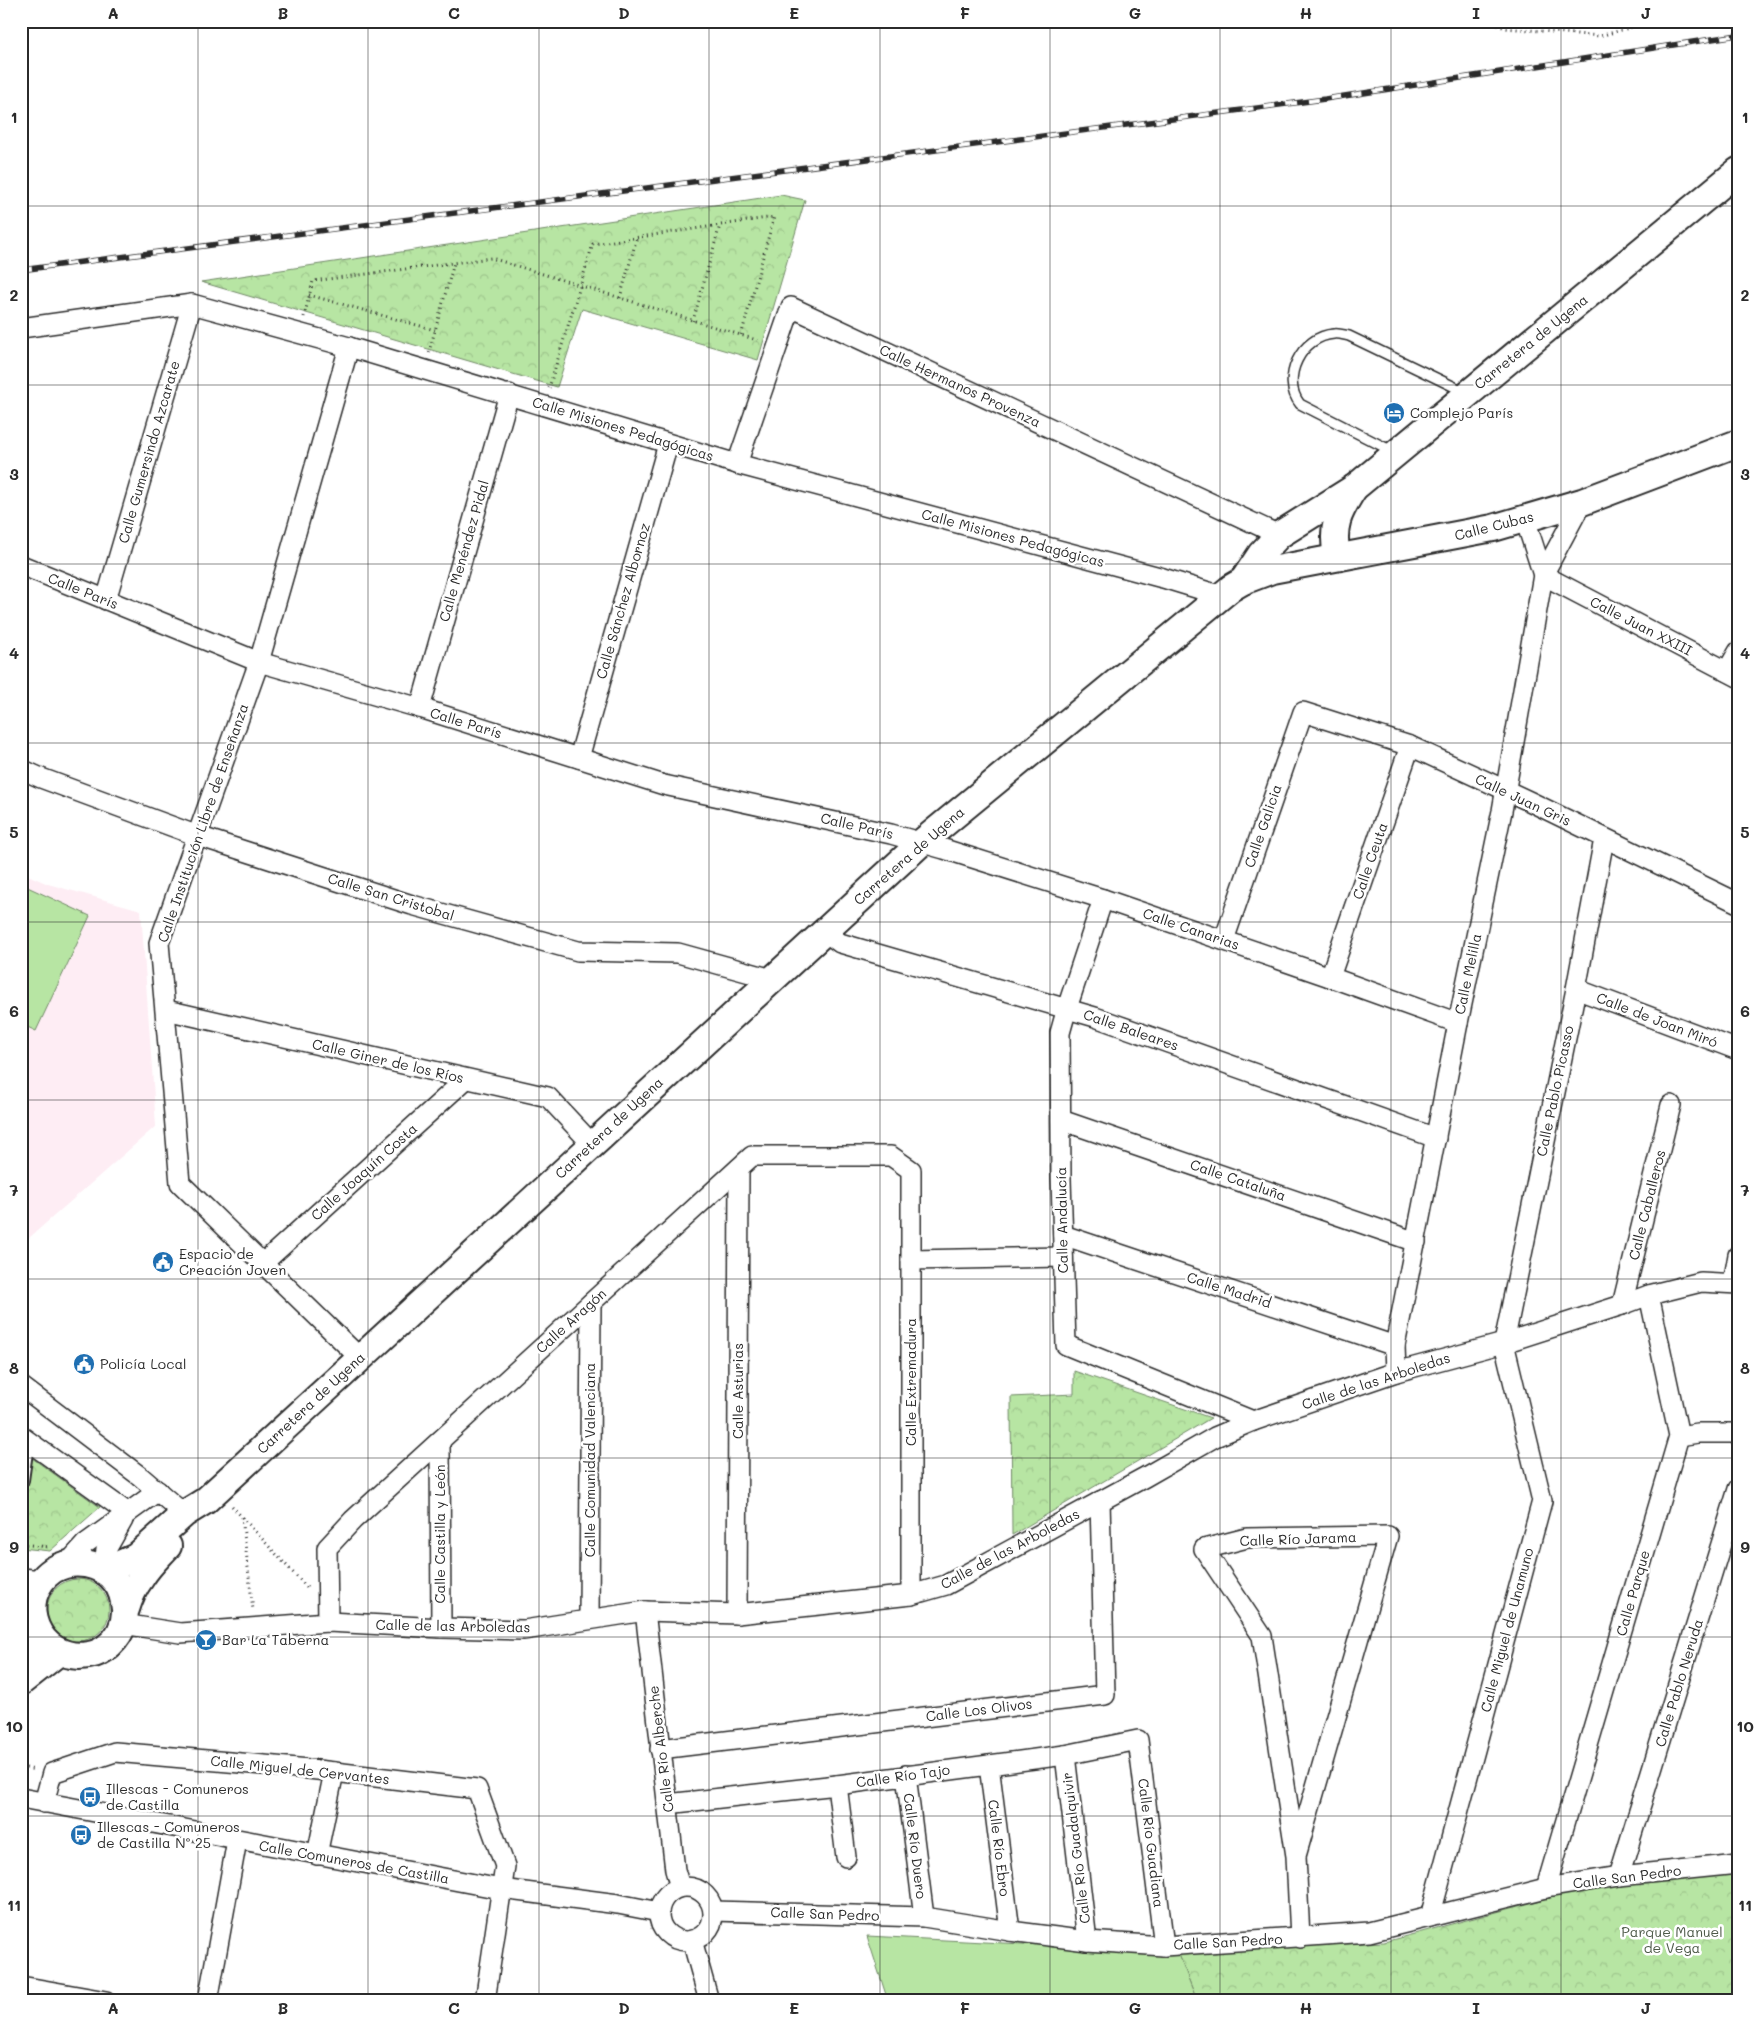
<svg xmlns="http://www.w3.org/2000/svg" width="1759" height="2022" viewBox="0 0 1759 2022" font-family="Mali,sans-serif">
<defs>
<pattern id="forest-crowns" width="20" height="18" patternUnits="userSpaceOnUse" patternTransform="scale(1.25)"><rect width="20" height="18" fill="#b7e5a3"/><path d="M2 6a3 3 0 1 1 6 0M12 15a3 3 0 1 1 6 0" fill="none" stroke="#9ec58c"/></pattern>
</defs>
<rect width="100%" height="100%" fill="#fff"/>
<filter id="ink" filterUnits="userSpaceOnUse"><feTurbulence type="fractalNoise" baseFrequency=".02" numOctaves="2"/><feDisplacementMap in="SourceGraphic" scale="10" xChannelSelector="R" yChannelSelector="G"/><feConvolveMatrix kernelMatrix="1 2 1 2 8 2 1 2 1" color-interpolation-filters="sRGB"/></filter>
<g filter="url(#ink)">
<polygon fill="#feedf4" points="21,872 48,884 141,910 156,1126 21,1245"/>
<g fill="url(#forest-crowns)" stroke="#718867">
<polygon points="781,195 805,200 758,360 582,309 557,387 201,282"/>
<polygon points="1074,1371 1211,1418 1012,1535 1011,1397 1074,1394"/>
<polygon points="21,1450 100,1507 50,1551 21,1548"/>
<circle cx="78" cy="1610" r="31"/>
<polygon points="1738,1870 1738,2001 1197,2001 1178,1952 1384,1942 1568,1893"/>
</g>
<g fill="#b7e5a3" stroke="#718867">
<polygon points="21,884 90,916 36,1031 21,1024"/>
<polygon points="867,1936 1178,1952 1197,2001 888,2001"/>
</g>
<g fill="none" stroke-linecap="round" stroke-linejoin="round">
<g stroke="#2b2b2b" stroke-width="12">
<path id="service" d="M 1394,452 L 1300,404 C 1280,379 1301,336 1334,334 C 1338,333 1344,335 1349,336 L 1465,392"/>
</g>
<g stroke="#2b2b2b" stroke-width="18">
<polyline id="pedestrian" points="21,1480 25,1452"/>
</g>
<g stroke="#2b2b2b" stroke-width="22">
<g id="minor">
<polyline points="21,328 192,304 349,347 737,464 1163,578 1222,596"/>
<polyline points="349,347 259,662 159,943 180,1183 360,1358"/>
<polyline points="737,464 791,307 1279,535"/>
<polyline points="1525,519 1543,575"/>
<polyline points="21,565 259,662 420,708 664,785 891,834 944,849 1103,899 1330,977 1458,1023"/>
<polyline points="1543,575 1738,677"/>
<polyline points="106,600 192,304"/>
<polyline points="1727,671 1738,652"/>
<polyline points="420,708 509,394"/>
<polyline points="579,758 668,444"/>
<polyline points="21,769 41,778 198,836 412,905 578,951 678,953 772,979"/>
<polyline points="1103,899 1067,1008 1060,1033 1061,1178 1066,1345 1253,1421"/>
<polyline points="824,931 840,943 1095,1017 1436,1138"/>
<polyline points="1224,940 1303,712 1410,746 1531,802 1738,903"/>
<polyline points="1330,977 1410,746"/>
<polyline points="1576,989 1738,1050"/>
<polyline points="166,1010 548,1097 592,1144"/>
<polyline points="1061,1120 1416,1242"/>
<polyline points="1063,1235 1395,1346"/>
<polyline points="911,1260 1063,1257"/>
<polyline points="262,1264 466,1079"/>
<polyline points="1733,1283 1738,1255"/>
<polyline points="1622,1305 1671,1105"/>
<polyline points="1396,1372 1395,1346 1458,1023 1502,811 1543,575 1582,502"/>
<polyline points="21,1386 141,1477 184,1514"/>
<polyline points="21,1436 128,1513"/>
<polyline points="1679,1436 1698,1433 1738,1433"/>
<polyline points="440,1441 441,1628"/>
<polyline points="67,1564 85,1544 158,1491"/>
<polyline points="103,1569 106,1550 123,1520"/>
<polyline points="21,1578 43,1580"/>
<polyline points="645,1611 675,1870 680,1887"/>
<polyline points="737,1614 739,1168"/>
<polyline points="589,1618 591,1303"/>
<polyline points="328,1622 327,1548 353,1520 752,1156 891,1156 911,1170 911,1595"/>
<polyline points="123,1624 180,1633 328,1622 441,1628 524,1630 645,1611 737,1614 911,1595 946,1585 1145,1477 1215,1437 1253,1421 1396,1372 1504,1343 1622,1305 1649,1295 1701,1282 1738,1284"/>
<polyline points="660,1749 1105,1695 1100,1501"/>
<polyline points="1065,1755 1087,1941"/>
<polyline points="989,1765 1010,1931"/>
<polyline points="906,1775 924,1917"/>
<polyline points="837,1785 846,1857"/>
<polyline points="21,1798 501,1889 618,1904 659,1912"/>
<polyline points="44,1803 52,1773 115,1752 309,1769 477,1789 505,1866 485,2001"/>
<polyline points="667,1804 837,1785 1065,1755 1138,1740 1164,1946"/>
<polyline points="317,1855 334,1772"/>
<polyline points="1296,1856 1388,1536 1247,1538 1204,1549 1262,1636 1296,1856 1300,1938"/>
<polyline points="1619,1876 1738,1489"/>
<circle cx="686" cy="1914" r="27"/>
<polyline points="1546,1888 1679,1436 1649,1295"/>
<polyline points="713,1911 924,1917 1010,1931 1087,1941 1164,1946 1369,1932 1546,1888 1619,1876 1738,1864"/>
<polyline points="1430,1917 1542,1501 1504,1343 1576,989 1604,839"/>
<polyline points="692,1940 709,2001"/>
<polyline points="21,1986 106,2001"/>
<polyline points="208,2001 237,1840"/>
</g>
</g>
<g stroke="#2b2b2b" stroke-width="30">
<g id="secondary">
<path d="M 1337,557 C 1331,526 1338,513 1354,488"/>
<polyline points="1243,581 1261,554 1279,535 1354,488 1738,171"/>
<polyline points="104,1571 136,1557 184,1514 205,1501 922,842 1231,588 1243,581 1272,570 1493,528 1582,502 1738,443"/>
<path d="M 125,1609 C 124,1599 122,1589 115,1581 C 101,1563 73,1558 53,1570 C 11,1599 38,1664 89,1655 C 104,1653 119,1639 123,1624 C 125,1619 124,1613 126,1609 C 129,1599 135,1586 141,1578 C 148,1566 159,1556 168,1546"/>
<polyline points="21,1659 35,1627"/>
<polyline points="21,1682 59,1652"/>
</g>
</g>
<g stroke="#2b2b2b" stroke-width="3" stroke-dasharray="1 4" stroke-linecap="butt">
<polyline points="1488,21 1505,28 1600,36 1654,21"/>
<polyline points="309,295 435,330"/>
<polyline points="620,298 637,237"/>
<polyline points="304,317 313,281 491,258 760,341"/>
<polyline points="693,321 720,225"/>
<polyline points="429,352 454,263"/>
<polyline points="549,388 593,244 774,217 741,336"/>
<polyline points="232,1506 242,1517 253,1610"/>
<polyline points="242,1517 309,1590"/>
<polyline points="21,1544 49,1547"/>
<polyline points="21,1767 35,1770"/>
</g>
<use href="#service" stroke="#fff" stroke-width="9"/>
<use href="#pedestrian" stroke="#fff" stroke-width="14"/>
<use href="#minor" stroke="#fff" stroke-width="19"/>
<use href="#secondary" stroke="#fff" stroke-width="26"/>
<g stroke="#2b2b2b" stroke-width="5.5">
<polyline id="rail" points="21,270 1325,99 1738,35"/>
</g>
<use href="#rail" stroke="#fff" stroke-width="4" stroke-dasharray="11" stroke-linecap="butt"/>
</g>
</g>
<path fill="none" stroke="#2b2b2b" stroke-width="1" stroke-opacity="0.55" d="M 198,21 L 198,2001M 368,21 L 368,2001M 539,21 L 539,2001M 709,21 L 709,2001M 880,21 L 880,2001M 1050,21 L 1050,2001M 1220,21 L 1220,2001M 1391,21 L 1391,2001M 1561,21 L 1561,2001M 21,206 L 1738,206M 21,385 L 1738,385M 21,564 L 1738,564M 21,743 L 1738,743M 21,922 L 1738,922M 21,1100 L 1738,1100M 21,1279 L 1738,1279M 21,1458 L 1738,1458M 21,1637 L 1738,1637M 21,1816 L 1738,1816"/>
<defs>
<g id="hotel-disc" transform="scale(1.125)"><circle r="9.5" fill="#1f6fb2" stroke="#fff"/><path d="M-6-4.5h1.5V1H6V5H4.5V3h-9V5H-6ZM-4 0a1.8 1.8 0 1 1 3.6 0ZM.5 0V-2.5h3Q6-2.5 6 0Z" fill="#fff"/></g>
<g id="civic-disc" transform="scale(1.125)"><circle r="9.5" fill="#1f6fb2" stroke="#fff"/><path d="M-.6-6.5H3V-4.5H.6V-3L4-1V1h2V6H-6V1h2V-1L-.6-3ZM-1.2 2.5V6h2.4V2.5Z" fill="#fff"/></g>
<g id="bar-disc" transform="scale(1.125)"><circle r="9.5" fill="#1f6fb2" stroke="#fff"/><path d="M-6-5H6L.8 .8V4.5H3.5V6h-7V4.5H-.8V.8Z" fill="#fff"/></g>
<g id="bus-disc" transform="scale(1.125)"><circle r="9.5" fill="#1f6fb2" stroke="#fff"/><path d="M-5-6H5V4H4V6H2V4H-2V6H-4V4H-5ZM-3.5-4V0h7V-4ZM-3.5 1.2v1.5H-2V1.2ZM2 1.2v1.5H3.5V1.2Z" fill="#fff"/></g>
</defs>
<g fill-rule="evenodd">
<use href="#hotel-disc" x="1394" y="413"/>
<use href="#civic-disc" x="163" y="1262"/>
<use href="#civic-disc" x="84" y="1364"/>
<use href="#bar-disc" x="206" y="1640"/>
<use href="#bus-disc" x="90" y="1797"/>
<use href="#bus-disc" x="81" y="1835"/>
</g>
<g text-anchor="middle" stroke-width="5" stroke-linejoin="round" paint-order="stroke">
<g font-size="14" fill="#2b2b2b" stroke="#fff">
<text transform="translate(1531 342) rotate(-39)" y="5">Carretera de Ugena</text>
<text transform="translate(960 386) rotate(25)" y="5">Calle Hermanos Provenza</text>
<text transform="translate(623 429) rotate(17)" y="5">Calle Misiones Pedagógicas</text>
<text transform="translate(149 452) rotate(-74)" y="5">Calle Gumersindo Azcarate</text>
<text transform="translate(1494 526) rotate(-14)" y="5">Calle Cubas</text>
<text transform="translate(1013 538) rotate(15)" y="5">Calle Misiones Pedagógicas</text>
<text transform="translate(464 551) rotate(-74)" y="5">Calle Menéndez Pidal</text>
<text transform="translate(83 591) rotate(22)" y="5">Calle París</text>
<text transform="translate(623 601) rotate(-74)" y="5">Calle Sánchez Albornoz</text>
<text transform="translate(1641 626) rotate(27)" y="5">Calle Juan XXIII</text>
<text transform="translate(466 723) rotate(17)" y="5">Calle París</text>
<text transform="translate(1523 800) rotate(25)" y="5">Calle Juan Gris</text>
<text transform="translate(203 823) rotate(-71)" y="5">Calle Institución Libre de Enseñanza</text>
<text transform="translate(857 826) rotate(13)" y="5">Calle París</text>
<text transform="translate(1263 826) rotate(-71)" y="5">Calle Galicia</text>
<text transform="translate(909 856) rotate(-41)" y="5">Carretera de Ugena</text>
<text transform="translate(1370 861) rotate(-71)" y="5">Calle Ceuta</text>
<text transform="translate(391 897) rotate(17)" y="5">Calle San Cristobal</text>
<text transform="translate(1191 929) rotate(19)" y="5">Calle Canarias</text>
<text transform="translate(1468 974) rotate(-78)" y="5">Calle Melilla</text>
<text transform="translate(1657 1020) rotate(21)" y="5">Calle de Joan Miró</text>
<text transform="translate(1131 1030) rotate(19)" y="5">Calle Baleares</text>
<text transform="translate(388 1061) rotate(13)" y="5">Calle Giner de los Ríos</text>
<text transform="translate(1555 1091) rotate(-78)" y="5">Calle Pablo Picasso</text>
<text transform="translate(609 1128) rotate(-43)" y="5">Carretera de Ugena</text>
<text transform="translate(364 1172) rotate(-42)" y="5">Calle Joaquín Costa</text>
<text transform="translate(1238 1180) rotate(19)" y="5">Calle Cataluña</text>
<text transform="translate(1647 1205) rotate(-76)" y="5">Calle Caballeros</text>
<text transform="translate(1062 1220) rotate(-91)" y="5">Calle Andalucía</text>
<text transform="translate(1229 1290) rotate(18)" y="5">Calle Madrid</text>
<text transform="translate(571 1321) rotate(-42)" y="5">Calle Aragón</text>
<text transform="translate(1376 1381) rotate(-18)" y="5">Calle de las Arboledas</text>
<text transform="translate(911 1382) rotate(-90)" y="5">Calle Extremadura</text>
<text transform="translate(738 1391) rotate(-90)" y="5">Calle Asturias</text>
<text transform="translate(311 1403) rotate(-43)" y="5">Carretera de Ugena</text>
<text transform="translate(590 1460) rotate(-90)" y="5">Calle Comunidad Valenciana</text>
<text transform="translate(440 1534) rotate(-90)" y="5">Calle Castilla y León</text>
<text transform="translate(1298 1539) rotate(-2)" y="5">Calle Río Jarama</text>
<text transform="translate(1010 1549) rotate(-28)" y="5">Calle de las Arboledas</text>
<text transform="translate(1633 1593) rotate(-74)" y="5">Calle Parque</text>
<text transform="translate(453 1626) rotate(1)" y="5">Calle de las Arboledas</text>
<text transform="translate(1507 1630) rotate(-75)" y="5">Calle Miguel de Unamuno</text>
<text transform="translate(1679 1683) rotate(-73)" y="5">Calle Pablo Neruda</text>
<text transform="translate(979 1710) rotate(-7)" y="5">Calle Los Olivos</text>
<text transform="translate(661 1749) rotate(-97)" y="5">Calle Río Alberche</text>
<text transform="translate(300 1770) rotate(6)" y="5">Calle Miguel de Cervantes</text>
<text transform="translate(903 1776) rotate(-8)" y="5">Calle Río Tajo</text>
<text transform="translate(1151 1843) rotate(83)" y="5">Calle Río Guadiana</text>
<text transform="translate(915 1846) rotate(83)" y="5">Calle Río Duero</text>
<text transform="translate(999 1848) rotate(83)" y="5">Calle Río Ebro</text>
<text transform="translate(1076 1848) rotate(-97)" y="5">Calle Río Guadalquivir</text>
<text transform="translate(354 1862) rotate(10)" y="5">Calle Comuneros de Castilla</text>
<text transform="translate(1627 1877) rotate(-7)" y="5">Calle San Pedro</text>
<text transform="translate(825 1914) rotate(2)" y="5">Calle San Pedro</text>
<text transform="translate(1228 1942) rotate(-3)" y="5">Calle San Pedro</text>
</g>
<g font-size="14" fill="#2b2b2b" stroke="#fff" text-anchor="start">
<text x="1410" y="418">Complejo París</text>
<text x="179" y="1259">Espacio de<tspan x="179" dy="16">Creación Joven</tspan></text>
<text x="100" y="1369">Policía Local</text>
<text x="222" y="1645">Bar La Taberna</text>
<text x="106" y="1794">Illescas - Comuneros<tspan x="106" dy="16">de Castilla</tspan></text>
<text x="97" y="1832">Illescas - Comuneros<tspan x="97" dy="16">de Castilla Nº 25</tspan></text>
</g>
<g font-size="14" fill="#4e5a49" stroke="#fff">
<text x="1672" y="1937">Parque Manuel<tspan x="1672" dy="16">de Vega</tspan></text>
</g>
</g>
<rect width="1759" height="2022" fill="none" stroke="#fff" stroke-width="55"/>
<rect x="28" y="28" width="1704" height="1966" fill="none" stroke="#2b2b2b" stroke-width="2"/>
<g font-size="16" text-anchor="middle" font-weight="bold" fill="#2b2b2b">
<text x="113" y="19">A</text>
<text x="283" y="19">B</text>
<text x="454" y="19">C</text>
<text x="624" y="19">D</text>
<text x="794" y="19">E</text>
<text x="965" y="19">F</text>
<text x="1135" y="19">G</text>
<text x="1306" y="19">H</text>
<text x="1476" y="19">I</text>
<text x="1646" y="19">J</text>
<text x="14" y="123">1</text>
<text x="1745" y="123">1</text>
<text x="14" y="301">2</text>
<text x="1745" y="301">2</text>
<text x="14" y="480">3</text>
<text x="1745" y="480">3</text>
<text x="14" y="659">4</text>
<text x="1745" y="659">4</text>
<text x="14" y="838">5</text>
<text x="1745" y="838">5</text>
<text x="14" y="1017">6</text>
<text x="1745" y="1017">6</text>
<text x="14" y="1196">7</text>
<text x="1745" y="1196">7</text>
<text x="14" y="1374">8</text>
<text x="1745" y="1374">8</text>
<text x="14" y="1553">9</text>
<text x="1745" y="1553">9</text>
<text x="14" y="1732">10</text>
<text x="1745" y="1732">10</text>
<text x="14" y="1911">11</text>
<text x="1745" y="1911">11</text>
<text x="113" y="2014">A</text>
<text x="283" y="2014">B</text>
<text x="454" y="2014">C</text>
<text x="624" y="2014">D</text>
<text x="794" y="2014">E</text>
<text x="965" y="2014">F</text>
<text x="1135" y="2014">G</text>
<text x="1306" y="2014">H</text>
<text x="1476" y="2014">I</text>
<text x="1646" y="2014">J</text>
</g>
</svg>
